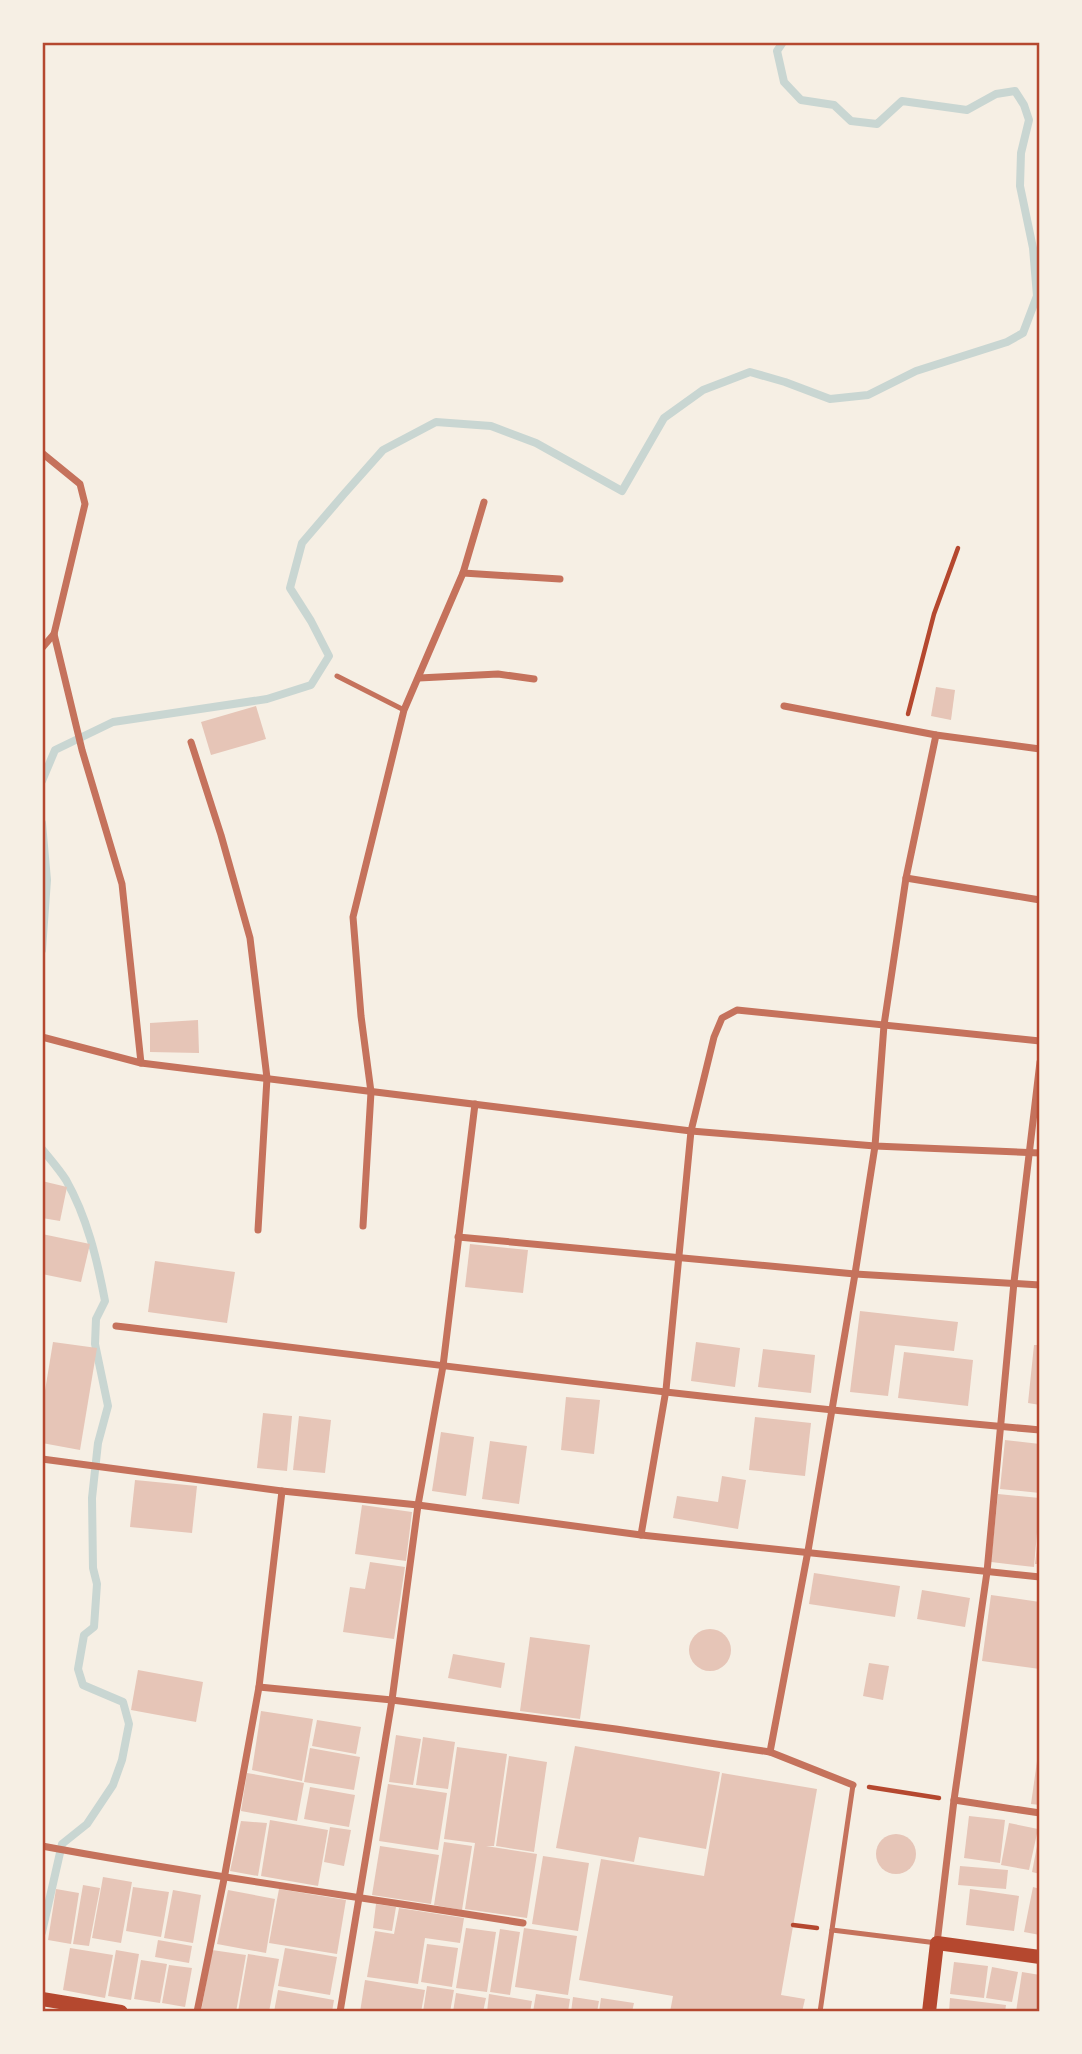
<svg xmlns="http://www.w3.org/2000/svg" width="1082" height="2054" viewBox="0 0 1082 2054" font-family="Montserrat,sans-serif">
<rect width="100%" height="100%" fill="#f6efe4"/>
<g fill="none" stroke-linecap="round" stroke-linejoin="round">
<g stroke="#c9d6d2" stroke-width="8">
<polyline points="42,781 55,750 113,722 267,699 311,685 329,656 311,621 290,588 302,543 344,494 383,450 436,422 491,426 536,443 622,491 664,418 703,390 750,372 785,382 830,399 868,395 916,371 1007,342 1023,333 1037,296 1033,248 1020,186 1021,153 1029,120 1024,105 1015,91 996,94 967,110 902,101 877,124 851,121 834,105 801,100 784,82 777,51 783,42"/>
<polyline points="42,823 47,880 42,950"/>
<path d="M 42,1149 C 50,1159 59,1169 66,1180 C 87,1217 97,1259 105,1301 L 96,1319 L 95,1344 L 108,1406 L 98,1443 L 92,1498 L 93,1568 L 97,1584 L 94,1627 L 84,1635 L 78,1669 L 83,1685 L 123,1702 L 129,1724 L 122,1760 L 113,1785 L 87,1824 L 62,1844 L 42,1932"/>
</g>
</g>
<g fill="#e6c5b7">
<polygon points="936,687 955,690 951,720 931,716"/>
<polygon points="256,706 266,739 211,755 201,722"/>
<polygon points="198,1020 199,1053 150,1052 150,1023"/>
<polygon points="42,1181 67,1187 60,1221 42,1218"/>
<polygon points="42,1234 90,1244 81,1282 42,1274"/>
<polygon points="470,1244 528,1250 523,1293 465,1287"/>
<polygon points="155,1261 235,1272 227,1323 148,1312"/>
<polygon points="860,1311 958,1322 954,1351 895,1345 888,1396 850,1392"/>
<polygon points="53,1342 97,1348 80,1450 42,1443 42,1409"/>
<polygon points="696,1342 740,1348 735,1387 691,1381"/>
<polygon points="1034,1345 1040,1345 1040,1405 1028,1403"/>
<polygon points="763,1349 815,1355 811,1393 758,1387"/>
<polygon points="904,1352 973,1360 968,1406 898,1398"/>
<polygon points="566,1397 600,1400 594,1454 561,1450"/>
<polygon points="263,1413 292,1416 287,1471 257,1468"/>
<polygon points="299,1416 331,1420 325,1473 293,1470"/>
<polygon points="755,1417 811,1423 805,1476 749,1470"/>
<polygon points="441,1432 474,1437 466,1496 432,1491"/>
<polygon points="1005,1440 1040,1444 1040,1493 1000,1489"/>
<polygon points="490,1441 527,1446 519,1504 482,1499"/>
<polygon points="722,1476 746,1480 738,1529 673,1518 677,1496 718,1502"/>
<polygon points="135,1480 197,1486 192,1533 130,1527"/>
<polygon points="998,1494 1040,1498 1034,1567 991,1562"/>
<polygon points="362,1505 412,1512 406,1561 355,1554"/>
<polygon points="1038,1536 1040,1537 1040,1564 1035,1564"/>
<polygon points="370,1562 405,1567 394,1639 343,1632 350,1587 365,1589"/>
<polygon points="814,1573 900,1586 895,1617 809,1604"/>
<polygon points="922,1590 970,1598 965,1627 917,1619"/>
<polygon points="991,1595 1040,1602 1040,1669 982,1661"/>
<circle cx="710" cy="1650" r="21"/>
<polygon points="530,1637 590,1645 580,1719 520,1711"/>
<polygon points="453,1654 505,1663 501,1688 448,1678"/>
<polygon points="869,1663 889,1666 883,1700 863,1696"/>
<polygon points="138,1670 203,1682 196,1722 131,1710"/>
<polygon points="261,1711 313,1719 302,1781 252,1770"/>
<polygon points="317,1720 361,1727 356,1754 312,1746"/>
<polygon points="396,1735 421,1739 413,1785 389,1782"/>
<polygon points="423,1737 455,1742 448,1789 416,1785"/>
<polygon points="575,1746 720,1772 706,1849 639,1837 634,1862 556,1848"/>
<polygon points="457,1747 507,1754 494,1846 486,1846 537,1854 527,1918 465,1909 475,1843 444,1839"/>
<polygon points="310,1748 360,1757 354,1790 304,1782"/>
<polygon points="1038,1754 1040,1754 1040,1805 1031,1804"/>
<polygon points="509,1756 547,1762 534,1852 496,1846"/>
<polygon points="247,1773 304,1783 297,1821 241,1811"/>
<polygon points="722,1773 817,1789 781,1995 805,1999 802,2012 670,2012 673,1996 579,1980 601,1859 704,1876"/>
<polygon points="388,1784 447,1793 438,1850 379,1841"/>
<polygon points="310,1787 355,1795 349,1827 304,1819"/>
<polygon points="969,1816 1005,1820 1000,1863 964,1858"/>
<polygon points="270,1820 328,1830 318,1886 261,1876"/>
<polygon points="241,1821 267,1823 258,1876 230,1871"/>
<polygon points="1009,1823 1038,1829 1029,1870 1001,1865"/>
<polygon points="330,1827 351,1830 344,1866 324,1862"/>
<circle cx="896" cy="1854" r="20"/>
<polygon points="1039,1836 1040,1836 1040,1874 1032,1872"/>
<polygon points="444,1842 472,1846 462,1910 434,1905"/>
<polygon points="380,1846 439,1855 431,1904 372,1895"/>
<polygon points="543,1856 589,1863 578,1931 532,1924"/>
<polygon points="960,1866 1008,1870 1006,1889 958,1885"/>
<polygon points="103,1877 132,1882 121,1943 92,1938"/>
<polygon points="83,1885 100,1888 89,1946 73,1944"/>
<polygon points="133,1887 169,1892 161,1937 126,1931"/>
<polygon points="1033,1887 1040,1889 1040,1935 1024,1932"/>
<polygon points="56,1889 79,1893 71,1944 48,1940"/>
<polygon points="279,1889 346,1900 337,1954 269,1943"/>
<polygon points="970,1889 1019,1896 1014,1931 966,1925"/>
<polygon points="173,1890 201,1895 193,1943 164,1938"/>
<polygon points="228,1890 275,1899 266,1953 217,1944"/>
<polygon points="376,1904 396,1907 392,1931 373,1928"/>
<polygon points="399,1908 464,1918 460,1943 425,1938 418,1984 367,1977 375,1931 394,1934"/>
<polygon points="466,1928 496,1932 487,1992 456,1988"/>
<polygon points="524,1928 577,1936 568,1995 515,1987"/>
<polygon points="500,1929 520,1932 510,1995 490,1992"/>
<polygon points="158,1940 192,1946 189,1963 155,1957"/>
<polygon points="427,1944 458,1948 452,1987 421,1982"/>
<polygon points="70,1948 113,1955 105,1998 63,1990"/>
<polygon points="285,1948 337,1957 330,1995 278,1986"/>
<polygon points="116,1950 139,1954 131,2000 108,1996"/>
<polygon points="212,1950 246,1955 236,2012 201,2012"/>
<polygon points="248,1954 279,1959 269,2012 238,2012"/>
<polygon points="141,1960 167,1964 160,2003 134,1999"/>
<polygon points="954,1962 988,1966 984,1998 950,1994"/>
<polygon points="169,1965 192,1968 185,2007 162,2003"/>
<polygon points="992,1967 1018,1972 1012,2002 986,1998"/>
<polygon points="1022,1972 1040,1975 1040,2012 1016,2012"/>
<polygon points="365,1980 425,1990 421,2012 360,2012"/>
<polygon points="427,1986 454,1990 450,2012 423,2012"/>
<polygon points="278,1990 334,2000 332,2012 274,2012"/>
<polygon points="456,1993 486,1998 483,2012 453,2012"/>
<polygon points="489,1994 532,2001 530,2012 487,2012"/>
<polygon points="536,1994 570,1999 568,2012 533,2012"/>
<polygon points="573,1997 599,2001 597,2012 571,2012"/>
<polygon points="601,1998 634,2003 632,2012 599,2012"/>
<polygon points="950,1998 1006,2005 1005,2012 949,2012"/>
</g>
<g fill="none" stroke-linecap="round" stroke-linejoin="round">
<g stroke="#b5482f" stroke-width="4.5">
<polyline points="908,714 934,614 958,548"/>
<polyline points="869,1787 939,1798"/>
<polyline points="793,1925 817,1928"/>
</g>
<g stroke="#c5725c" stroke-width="5">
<polyline points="337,676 404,710"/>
<polyline points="832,1930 937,1943"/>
<polyline points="820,2012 853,1785"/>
</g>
<g stroke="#c5725c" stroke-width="7">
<polyline points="42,453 80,484 85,504 54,634 82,750 122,884 141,1063"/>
<polyline points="463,573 560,579"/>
<polyline points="42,648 54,634"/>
<polyline points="419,678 498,674 534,679"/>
<polyline points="784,706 936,735 1040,749"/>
<polyline points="191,742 221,835 250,938 267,1078 258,1230"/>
<polyline points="906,878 1040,900"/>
<polyline points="42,1037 141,1063 691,1131 875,1146 1040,1153"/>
<polyline points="363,1226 371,1092 361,1016 353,917 404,710 463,573 484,502"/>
<polyline points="458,1237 855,1274 1040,1285"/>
<path d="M 116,1326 C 424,1363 731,1403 1040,1430"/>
<polyline points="42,1459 282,1491 418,1505 641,1535 1040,1577"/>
<polyline points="641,1535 666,1390 691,1131 714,1037 722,1018 737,1010 1040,1041"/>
<polyline points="259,1687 392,1700 616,1729 770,1752 853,1785"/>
<polyline points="770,1752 808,1551 855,1274 875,1146 884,1025 906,878 936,735"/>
<polyline points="954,1800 1040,1813"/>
<path d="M 42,1846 C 202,1876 363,1897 523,1923"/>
<polyline points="937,1943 954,1800 987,1572 1014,1282 1040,1062"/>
<polyline points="197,2012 224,1879 259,1687 282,1491"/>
<polyline points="340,2012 392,1700 418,1505 443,1366 475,1104"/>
</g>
<g stroke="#b5482f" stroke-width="14">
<polyline points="42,1999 121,2012"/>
<polyline points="929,2012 937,1943 1040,1957"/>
</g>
</g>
<rect width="1082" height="2054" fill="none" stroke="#f6efe4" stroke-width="88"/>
<rect x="44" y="44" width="994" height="1966" fill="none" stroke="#b5482f" stroke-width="2.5"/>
</svg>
